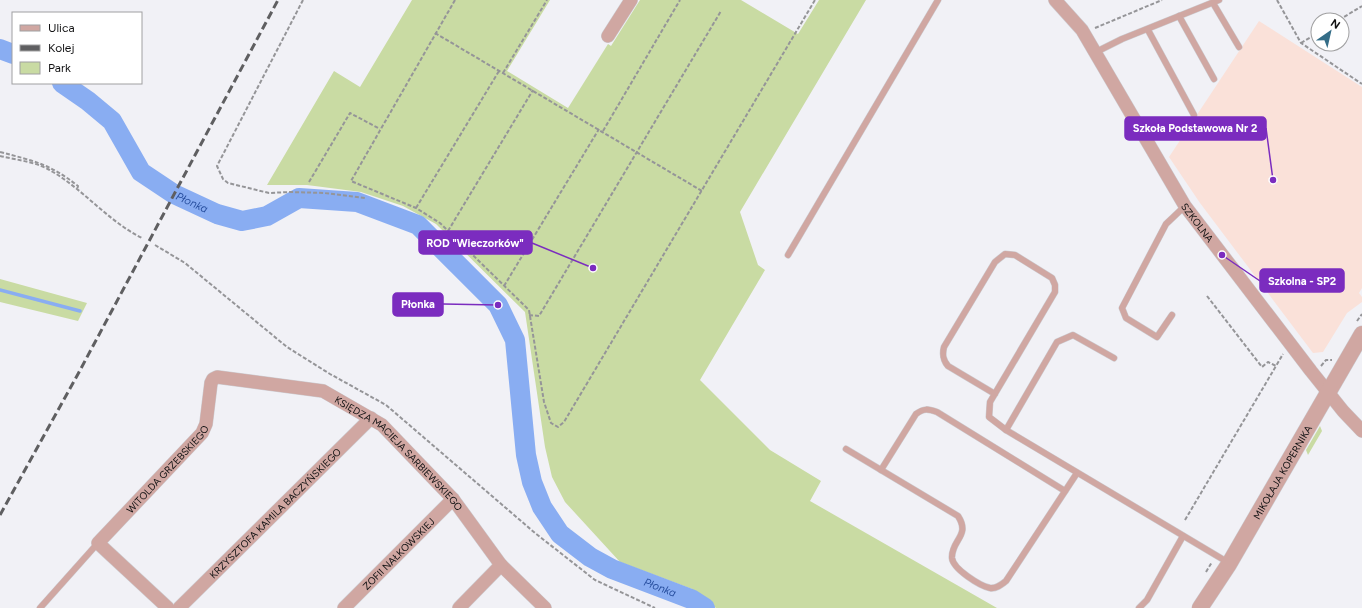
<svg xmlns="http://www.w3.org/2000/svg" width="1362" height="608" viewBox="0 0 1362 608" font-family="Figtree,sans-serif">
<rect width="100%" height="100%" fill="#f1f1f6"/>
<polygon fill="#fae1d9" points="1259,21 1362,87 1362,288 1359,293 1362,297 1362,302 1347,313 1323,352 1313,353 1200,203 1169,157"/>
<g fill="#c9dba3">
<polygon points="412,0 550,0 507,71 568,108 608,44 611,46 640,0 741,0 798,34 819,0 866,0 740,212 758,265 765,270 700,380 770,450 821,481 810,501 997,608 716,608 692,589 620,562 565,502 552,477 545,447 525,312 436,224 403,206 361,192 307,185 267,185 334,71 360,87"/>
<polygon points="0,279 87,303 78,321 0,302"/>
<polygon points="1320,426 1322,431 1308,455 1306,450"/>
</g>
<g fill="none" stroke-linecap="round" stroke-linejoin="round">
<polyline stroke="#89adf2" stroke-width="3.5" points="0,290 80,311"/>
<g stroke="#89adf2" stroke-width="20">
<polyline points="0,49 13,54"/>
<path id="s1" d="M 62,83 L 88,101 L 112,121 L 141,172 L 174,194 L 217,214 L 242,221 L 267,216 L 299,198 L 357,202 L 418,225 L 498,305 L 515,340 L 526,455 L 532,482 L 542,507 L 560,534 L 590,557 L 612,569 L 691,599 L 705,608"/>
</g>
<g stroke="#cdcdd2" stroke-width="7">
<g id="service">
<polyline points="1213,3 1239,47"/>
<polyline points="1179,16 1214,79"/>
<polyline points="1148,30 1194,115"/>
<polyline points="1096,52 1122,39 1219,0"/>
<polyline points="788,255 938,0"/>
<polyline points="1172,315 1157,337 1126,318 1122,308 1166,224 1185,206"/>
<polyline points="1114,358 1073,335 1057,342 1006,430 1229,563"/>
<path d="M 995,394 L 948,366 C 943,360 942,355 944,347 L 995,262 L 1005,254 L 1015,255 L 1052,278 L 1055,285 L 1055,292 L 990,402 L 989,417 L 1006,430"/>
<path d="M 846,449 L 958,516 C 971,536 951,540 952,558 C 953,569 980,586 990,588 C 996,589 1001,585 1006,581 L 1077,473"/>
<path d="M 881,470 L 916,414 C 924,408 928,409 937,412 L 1065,491"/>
<polyline points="40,608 98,543"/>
<polyline points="1139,608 1147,600 1183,536"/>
</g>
</g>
<g stroke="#cdcdd2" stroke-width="14">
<g id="minor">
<path id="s2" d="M 1055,0 L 1082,30 L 1185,206 L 1311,371 L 1343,411 L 1362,431"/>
<polyline points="608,36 631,0"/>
<path id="s3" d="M 168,608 L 98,543 L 202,433 L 206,424 L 211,383 L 213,379 L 217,377 L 323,391 L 382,425 L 453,499 L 501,565 L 545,608"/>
<path id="s4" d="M 179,608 L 371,418"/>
<path id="s5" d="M 344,608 L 453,499"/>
<polyline points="459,608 501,565"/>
</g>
</g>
<g stroke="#cdcdd2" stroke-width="17">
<g id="tertiary">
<path id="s6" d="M 1200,608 L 1229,564 L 1362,334"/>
</g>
</g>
<g stroke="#959598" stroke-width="2" stroke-dasharray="4 2" stroke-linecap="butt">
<polyline points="303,0 217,166 223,179 228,183 269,193 290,192 324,193 365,198"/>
<polyline points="455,0 351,181 416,208 440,223 529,310 544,402 551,423 558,427 564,422 815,0"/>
<polyline points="1277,0 1301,43 1362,84"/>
<polyline points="1339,20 1362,6"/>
<polyline points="1095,28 1162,0"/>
<polyline points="435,33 702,191"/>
<polyline points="1301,43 1318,33"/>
<polyline points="503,73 547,0"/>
<polyline points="603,131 680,0"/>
<path d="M 0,152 C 34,161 50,164 78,186 L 77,190"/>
<path d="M 0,156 C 17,160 38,162 53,172 C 85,191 108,221 142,238"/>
<polyline points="309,182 350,113 380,129"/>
<polyline points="416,208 499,71"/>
<polyline points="448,231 533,90"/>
<polyline points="155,245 185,263 287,347 330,374 386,405 535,533 595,580 655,608"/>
<polyline points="504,286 599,129"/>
<polyline points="1207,296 1262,367 1268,362 1276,366 1283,354"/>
<polyline points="529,315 539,316 721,11"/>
<polyline points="1357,321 1362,314"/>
<polyline points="1321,366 1326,360 1332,360"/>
<polyline points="1185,520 1276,366"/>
<polyline points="1206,572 1212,562"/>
</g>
<use href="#service" stroke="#d0a7a2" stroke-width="6"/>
<use href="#minor" stroke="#d0a7a2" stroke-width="13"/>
<use href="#tertiary" stroke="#d0a7a2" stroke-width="16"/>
<polyline stroke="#5f5f61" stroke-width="3" stroke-dasharray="8 4" stroke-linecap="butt" points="0,515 78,374 278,0"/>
</g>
<g text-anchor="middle" stroke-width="3" stroke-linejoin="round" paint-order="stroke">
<g font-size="10" fill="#121213" stroke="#fff">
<text dy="4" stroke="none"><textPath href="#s2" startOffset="265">SZKOLNA</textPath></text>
<text dy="4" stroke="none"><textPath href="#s3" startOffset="513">KSIĘDZA MACIEJA SARBIEWSKIEGO</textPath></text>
<text dy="4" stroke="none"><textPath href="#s3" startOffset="197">WITOLDA GRZEBSKIEGO</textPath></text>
<text dy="4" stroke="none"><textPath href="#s6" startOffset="159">MIKOŁAJA KOPERNIKA</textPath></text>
<text dy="4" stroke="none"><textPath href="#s4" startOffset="135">KRZYSZTOFA KAMILA BACZYŃSKIEGO</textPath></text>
<text dy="4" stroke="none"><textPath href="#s5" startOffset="77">ZOFII NAŁKOWSKIEJ</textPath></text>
</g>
<g font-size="11" font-style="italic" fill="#2950a0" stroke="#fff">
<text dy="4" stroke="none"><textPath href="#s1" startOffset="181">Płonka</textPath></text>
<text dy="4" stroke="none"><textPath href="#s1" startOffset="889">Płonka</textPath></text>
</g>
</g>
<path fill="none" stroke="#7b2cbf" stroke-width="1.5" d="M1273 180L1266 128M593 268L532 243M1222 255L1260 281M498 305L443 304"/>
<g fill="#7b2cbf" stroke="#fff" stroke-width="1.5">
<circle cx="1273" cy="180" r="4"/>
<circle cx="593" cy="268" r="4"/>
<circle cx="1222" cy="255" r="4"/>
<circle cx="498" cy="305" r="4"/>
</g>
<g fill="#7b2cbf" stroke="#7b2cbf" stroke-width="1.5">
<rect x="1125" y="117" width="141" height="23" rx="4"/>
<rect x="419" y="231" width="113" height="23" rx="4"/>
<rect x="1260" y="269" width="84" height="23" rx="4"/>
<rect x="393" y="293" width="50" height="23" rx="4"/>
</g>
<g font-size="11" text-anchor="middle" font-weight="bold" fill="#fff">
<text x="1195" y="132">Szkoła Podstawowa Nr 2</text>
<text x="475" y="247">ROD "Wieczorków"</text>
<text x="1302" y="285">Szkolna - SP2</text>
<text x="418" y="308">Płonka</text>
</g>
<rect x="12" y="12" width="130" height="72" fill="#ffffff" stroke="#a0a0a1"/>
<rect x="20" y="25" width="20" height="6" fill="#d0a7a2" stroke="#a0a0a1"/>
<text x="48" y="32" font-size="12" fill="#121213">Ulica</text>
<rect x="20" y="45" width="20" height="6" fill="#5f5f61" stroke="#a0a0a1"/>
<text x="48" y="52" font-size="12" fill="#121213">Kolej</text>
<rect x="20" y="62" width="20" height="12" fill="#c9dba3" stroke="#a0a0a1"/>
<text x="48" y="72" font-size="12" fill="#121213">Park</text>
<g transform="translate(1330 32) rotate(34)"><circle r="19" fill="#ffffff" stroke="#a0a0a1"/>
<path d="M0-3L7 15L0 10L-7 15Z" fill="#346d87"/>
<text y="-6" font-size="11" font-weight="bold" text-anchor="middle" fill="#121213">N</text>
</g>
</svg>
